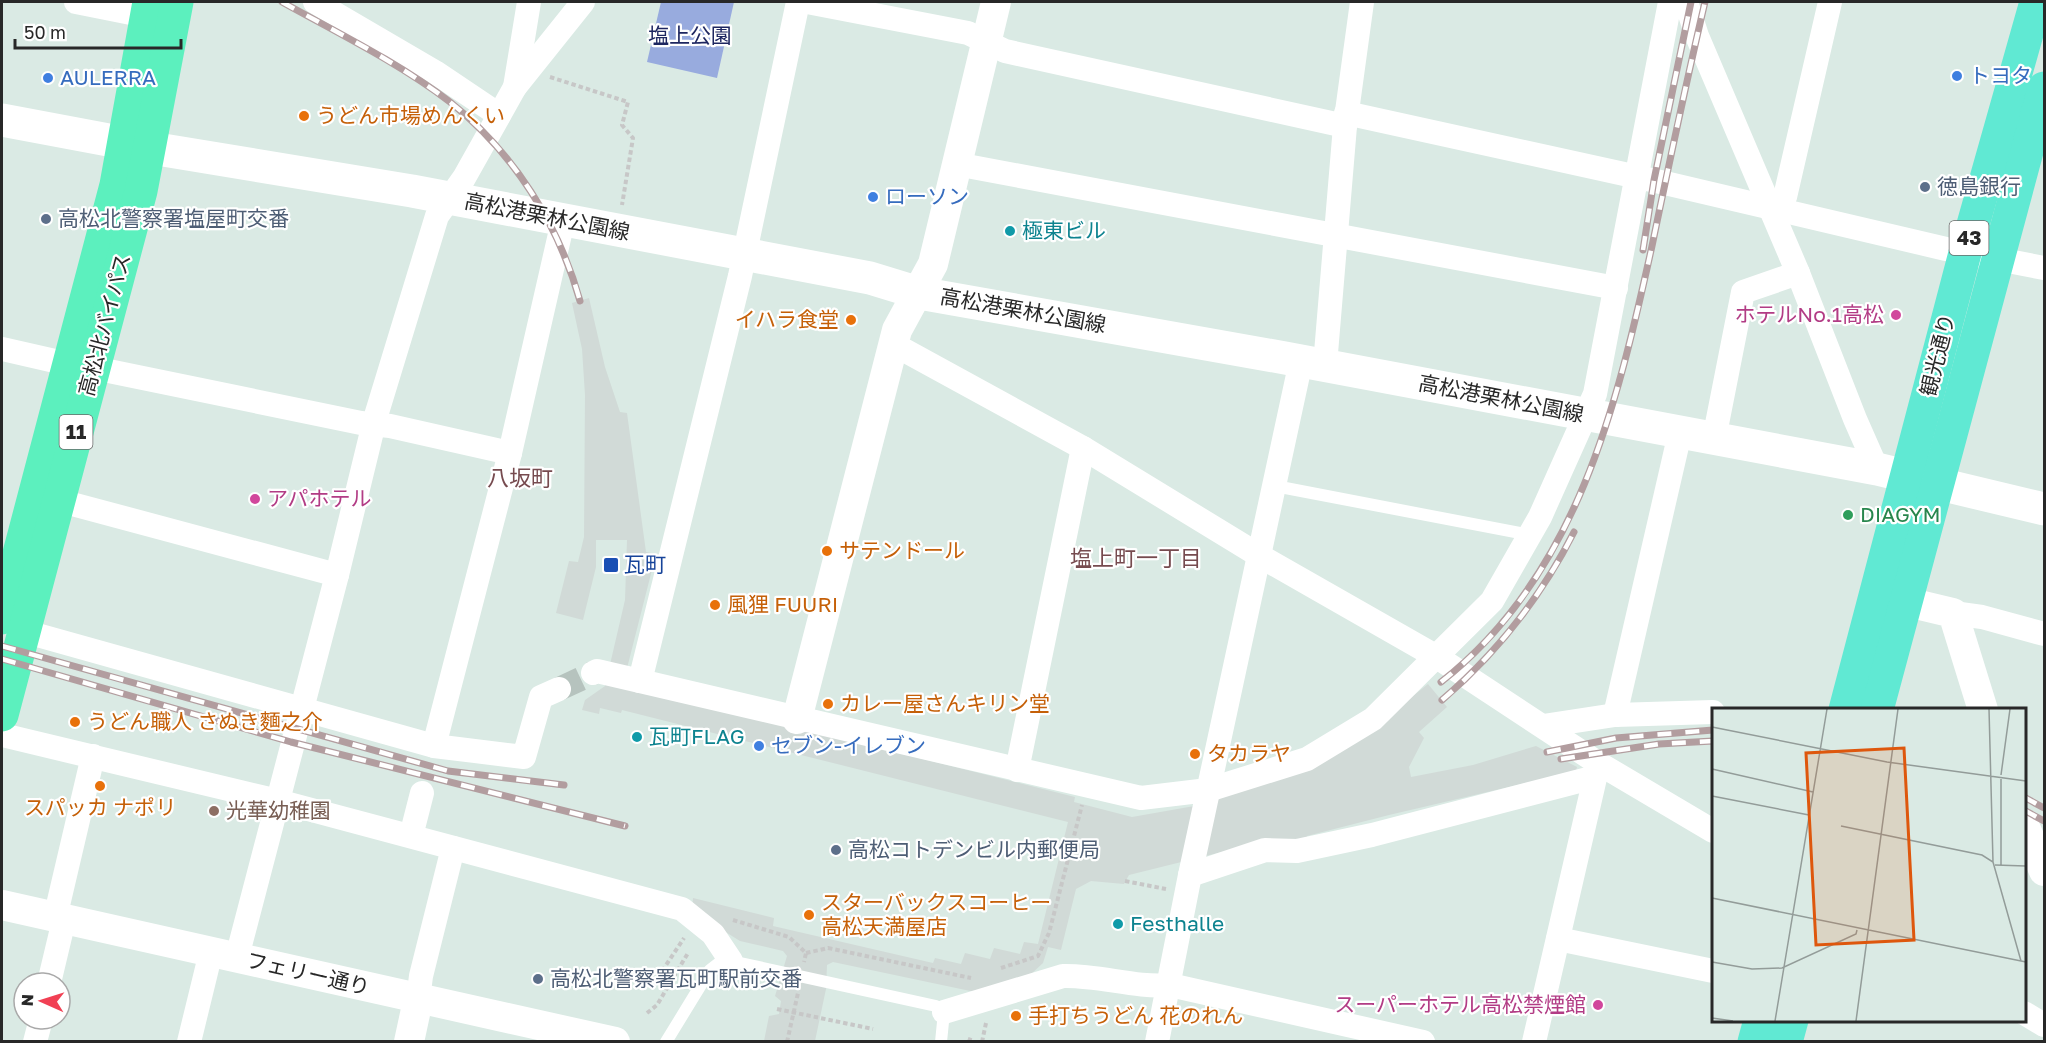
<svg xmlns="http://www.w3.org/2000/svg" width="2046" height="1043" viewBox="0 0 2046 1043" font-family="'Golos Text','Noto Sans JP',sans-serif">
<rect width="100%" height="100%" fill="#daeae4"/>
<polygon fill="#98abde" points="661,2 734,2 717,78 647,62"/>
<polygon fill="#d1dad7" points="589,298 605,367 620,412 627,413 646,552 656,554 623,684 1075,797 1074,802 1132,817 1200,805 1388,716 1428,684 1447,707 1419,732 1424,738 1409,767 1411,777 1473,765 1536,746 1577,767 1574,778 1526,783 1389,815 1307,836 1309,844 1270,840 1129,875 1124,884 1091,881 1076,889 1061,950 1048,947 1043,963 1029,976 975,992 833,962 827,965 826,989 815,1041 764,1041 769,1016 779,1014 781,1001 775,996 787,956 783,951 740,941 692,911 693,898 774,918 773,926 933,963 935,958 961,964 965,953 990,959 994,948 1020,954 1024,942 1038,944 1068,822 622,710 621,713 600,708 599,714 582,710 585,700 605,686 625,600 627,540 596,540 596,567 583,620 556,613 569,561 578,562 584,537 585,395 582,349 572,303"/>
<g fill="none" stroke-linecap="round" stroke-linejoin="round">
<polyline stroke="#b6c3be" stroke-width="24" stroke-dasharray="24 12" stroke-linecap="butt" points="559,689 593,673"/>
<g stroke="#c7c7c7" stroke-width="4" stroke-dasharray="4.5 3" stroke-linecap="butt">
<polyline points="550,77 628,102 622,125 633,138 622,205"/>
<polyline points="1125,881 1166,889"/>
<polyline points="733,920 789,937 806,953 804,962"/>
<polyline points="806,953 828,948 971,978"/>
<polyline points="1001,968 1038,956 1049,933 1082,805"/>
<polyline points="658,977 684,938"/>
<polyline points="777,1009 873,1029"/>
<polyline points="647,1013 657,1005 688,953"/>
<polyline points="787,1042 798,993"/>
<polyline points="969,1042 971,1036"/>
<polyline points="982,1042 986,1023"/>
</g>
<g stroke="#fff" stroke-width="12">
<polyline points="1275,486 1530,535"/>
<polyline points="666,1042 710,970 719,963 731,961 936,1006 944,1012 941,1042"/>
</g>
<g stroke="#fff" stroke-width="24">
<polyline points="76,2 146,16"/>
<polyline points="315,2 435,72 499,115"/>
<polyline points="807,2 968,33 1005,51 1345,126"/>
<polyline points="1686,2 1697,36 1798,273 1855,419 1877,469"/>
<polyline points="515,87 529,2"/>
<polyline points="1346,113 1665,183 1946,249 2044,268"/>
<polyline points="956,164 1616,288"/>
<polyline points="1771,208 1785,197 1830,2"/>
<polyline points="893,344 1083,448 1260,556 1437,657 1598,763 1713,831"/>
<polyline points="2,349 68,364"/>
<polyline points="1325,365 1345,126 1362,2"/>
<polyline points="94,368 361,423 390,426 510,453"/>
<polyline points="1714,439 1743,292 1798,273"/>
<polyline points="57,500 337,575"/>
<polyline points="1953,613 1982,617 2044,634"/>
<polyline points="23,631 434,746 524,757 541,697 559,689"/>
<polyline points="593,673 597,671 640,681 1141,798 1208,790 1307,759 1373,719 1492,601 1540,517 1595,394 1670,2"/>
<polyline points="640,681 740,276 798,2"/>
<polyline points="1615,715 1680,433"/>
<polyline points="1543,726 1615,715 1713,712"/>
<polyline points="2,735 278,801 682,909 713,934 731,961"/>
<polyline points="434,746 510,453 563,221"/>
<polyline points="1017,770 1083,448"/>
<polyline points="411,836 422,793"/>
<polyline points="1190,875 1265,850 1297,851 1372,835 1595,777"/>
<polyline points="55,918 93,756"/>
<polyline points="1558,939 1713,971"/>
<polyline points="237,957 337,575 375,419 437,216 464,178 515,87 583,2"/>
<polyline points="49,983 64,920"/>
<polyline points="418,1000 421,976 453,848"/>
<path d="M 944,1012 L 1063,976 C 1100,975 1134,988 1170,985 L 1423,1042"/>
<polyline points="2024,1013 2044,1025"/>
<polyline points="35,1042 41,1019"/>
<polyline points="189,1042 211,952"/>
<polyline points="1157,1042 1190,875 1301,361"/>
<polyline points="1534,1042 1598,765"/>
</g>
<g stroke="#fff" stroke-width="30">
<polyline points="1907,602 1953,613 1983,710"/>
<polyline points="797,719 897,330 933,264 996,2"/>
<polyline points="2024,825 2044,871"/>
<polyline points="2,905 615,1042"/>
<polyline points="409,1042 418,1000"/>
</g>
<polyline stroke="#fff" stroke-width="33" points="2,120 151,148 412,191 870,278 919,293 1285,358 1877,469 2044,509"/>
<g stroke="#60e9d3" stroke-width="33">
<polyline points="1845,710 1965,253 2036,2"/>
<polyline points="1877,710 2044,88"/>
<polyline points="1754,1042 1760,1020"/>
<polyline points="1786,1042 1792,1020"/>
</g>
<g stroke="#5cf0be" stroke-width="33">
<polyline points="2,618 116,185 149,2"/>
<polyline points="2,715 141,191 177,2"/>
</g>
<g stroke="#b29d9f" stroke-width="7">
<g id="rail">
<path d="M 282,2 C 338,33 399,63 450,102 C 514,153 558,223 580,301"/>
<polyline points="1643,250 1654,180 1691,2"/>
<polyline points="2,646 448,771 564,785"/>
<polyline points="2,659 291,742 625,826"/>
<path d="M 1441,682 C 1577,576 1617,405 1652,246 C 1669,164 1686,83 1705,2"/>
<path d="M 1442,700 C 1497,653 1541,597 1574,532"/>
<polyline points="1547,752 1616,738 1713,730"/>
<polyline points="1561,759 1659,744 1713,741"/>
<polyline points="2024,797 2044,808"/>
<polyline points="2024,810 2044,821"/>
</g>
</g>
<use href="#rail" stroke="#fff" stroke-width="4.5" stroke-dasharray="14" stroke-linecap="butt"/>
</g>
<g fill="#3f7fe0" stroke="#fff" stroke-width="2">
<circle cx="1957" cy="76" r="6"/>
<circle cx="48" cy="78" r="6"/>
<circle cx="873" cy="197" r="6"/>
<circle cx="759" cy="746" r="6"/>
</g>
<g fill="#e8710a" stroke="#fff" stroke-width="2">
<circle cx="304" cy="116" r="6"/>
<circle cx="851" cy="320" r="6"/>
<circle cx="827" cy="551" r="6"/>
<circle cx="715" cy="605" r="6"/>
<circle cx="828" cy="704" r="6"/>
<circle cx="75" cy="722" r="6"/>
<circle cx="1195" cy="754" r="6"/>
<circle cx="100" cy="786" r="6"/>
<circle cx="809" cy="915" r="6"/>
<circle cx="1016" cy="1016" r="6"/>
</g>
<g fill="#5c6f8a" stroke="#fff" stroke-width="2">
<circle cx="1925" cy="187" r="6"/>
<circle cx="46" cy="219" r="6"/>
<circle cx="836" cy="850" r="6"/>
<circle cx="538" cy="979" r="6"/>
</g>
<g fill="#0f9aa8" stroke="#fff" stroke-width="2">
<circle cx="1010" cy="231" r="6"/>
<circle cx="637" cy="737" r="6"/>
<circle cx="1118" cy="924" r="6"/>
</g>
<g fill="#d1479c" stroke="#fff" stroke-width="2">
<circle cx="1896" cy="315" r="6"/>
<circle cx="255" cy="499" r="6"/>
<circle cx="1598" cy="1005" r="6"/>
</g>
<circle fill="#2e9e5b" stroke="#fff" stroke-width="2" cx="1848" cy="515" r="6"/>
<rect fill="#1a4fb4" stroke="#fff" stroke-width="2" x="603" y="557" width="16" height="16" rx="3"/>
<circle fill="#8d6e63" stroke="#fff" stroke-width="2" cx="214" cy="811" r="6"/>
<g text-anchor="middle" stroke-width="4.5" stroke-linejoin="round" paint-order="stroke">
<g fill="#fff" stroke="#686868" stroke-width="1.5">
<rect x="1949.5" y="221" width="39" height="34" rx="4.5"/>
<rect x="59.5" y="415" width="33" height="34" rx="4.5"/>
</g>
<g font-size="20" font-weight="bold" fill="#282828">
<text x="1969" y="245">43</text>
<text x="76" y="439">11</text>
</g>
<g font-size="21" fill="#1d2660" stroke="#fff">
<text x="690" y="43">塩上公園</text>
</g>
<g font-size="21" fill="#366cbe" stroke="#fff" text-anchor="start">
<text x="1969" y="83">トヨタ</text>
<text x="60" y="85">AULERRA</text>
<text x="885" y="204">ローソン</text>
<text x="771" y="753">セブン-イレブン</text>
</g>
<g font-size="21" fill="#c56008" stroke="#fff" text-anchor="start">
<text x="316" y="123">うどん市場めんくい</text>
<text x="839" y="327" text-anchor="end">イハラ食堂</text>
<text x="839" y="558">サテンドール</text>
<text x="727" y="612">風狸 FUURI</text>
<text x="840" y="711">カレー屋さんキリン堂</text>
<text x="87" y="729">うどん職人 さぬき麵之介</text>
<text x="1207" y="761">タカラヤ</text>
<text x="100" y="815" text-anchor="middle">スパッカ ナポリ</text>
<text x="821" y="910">スターバックスコーヒー<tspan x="821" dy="24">高松天満屋店</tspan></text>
<text x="1028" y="1023">手打ちうどん 花のれん</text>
</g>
<g font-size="21" fill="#4e5e75" stroke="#fff" text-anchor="start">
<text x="1937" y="194">徳島銀行</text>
<text x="58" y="226">高松北警察署塩屋町交番</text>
<text x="848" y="857">高松コトデンビル内郵便局</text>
<text x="550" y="986">高松北警察署瓦町駅前交番</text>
</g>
<g font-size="21" fill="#282828" stroke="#fff">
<text transform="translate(547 217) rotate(11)" y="7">高松港栗林公園線</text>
<text transform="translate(1023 311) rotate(10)" y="7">高松港栗林公園線</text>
<text transform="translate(105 325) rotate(-75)" y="7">高松北バイパス</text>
<text transform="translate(1938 355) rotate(-76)" y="7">観光通り</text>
<text transform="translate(1501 399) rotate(11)" y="7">高松港栗林公園線</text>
<text transform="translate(308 974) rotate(13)" y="7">フェリー通り</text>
</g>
<g font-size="21" fill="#0d838f" stroke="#fff" text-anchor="start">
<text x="1022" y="238">極東ビル</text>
<text x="649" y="744">瓦町FLAG</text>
<text x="1130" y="931">Festhalle</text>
</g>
<g font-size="21" fill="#b23c85" stroke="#fff" text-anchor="end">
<text x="1884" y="322">ホテルNo.1高松</text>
<text x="267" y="506" text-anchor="start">アパホテル</text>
<text x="1586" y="1012">スーパーホテル高松禁煙館</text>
</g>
<g font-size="21" fill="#27864d" stroke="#fff" text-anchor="start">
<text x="1860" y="522">DIAGYM</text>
</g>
<g font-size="21" fill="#164399" stroke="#fff" text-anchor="start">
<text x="624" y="572">瓦町</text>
</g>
<g font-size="21" fill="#785e54" stroke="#fff" text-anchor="start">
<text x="226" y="818">光華幼稚園</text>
</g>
<g font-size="22" fill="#764b4f" stroke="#fff">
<text x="520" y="486">八坂町</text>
<text x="1136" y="566">塩上町一丁目</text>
</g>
</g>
<g transform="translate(1712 708)">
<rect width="314" height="314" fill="#daeae4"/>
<path fill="none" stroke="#939c99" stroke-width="1.5" d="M 277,1 L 281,154M 0,19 L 175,54 L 314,73M 0,61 L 101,84M 289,67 L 298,1M 0,88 L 97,107M 129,118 L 270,147 L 281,154 L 309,253M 283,157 L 314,158M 289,157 L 289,71M 0,190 L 314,254M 0,254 L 40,261 L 70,260 L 144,226 L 145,222M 0,310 L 21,313M 63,313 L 115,1M 144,313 L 186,1"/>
<path fill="#de570d" fill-opacity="0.15" stroke="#de570d" stroke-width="3" d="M 192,40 L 202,232 L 104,237 L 94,45 Z"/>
<rect width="314" height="314" fill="none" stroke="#282828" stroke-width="3"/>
</g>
<rect width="2046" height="1043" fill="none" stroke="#282828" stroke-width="6"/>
<g transform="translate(42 1001) rotate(273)"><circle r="28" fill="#ffffff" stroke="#a9a9a9" stroke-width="1.5"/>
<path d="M0-4.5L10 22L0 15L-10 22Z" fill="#f14054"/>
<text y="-9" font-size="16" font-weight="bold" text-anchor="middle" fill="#282828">N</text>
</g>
<path d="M15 39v9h166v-9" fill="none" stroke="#282828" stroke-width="3"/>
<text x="24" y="39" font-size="18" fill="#282828" stroke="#ffffff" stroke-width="4.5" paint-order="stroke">50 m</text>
</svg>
